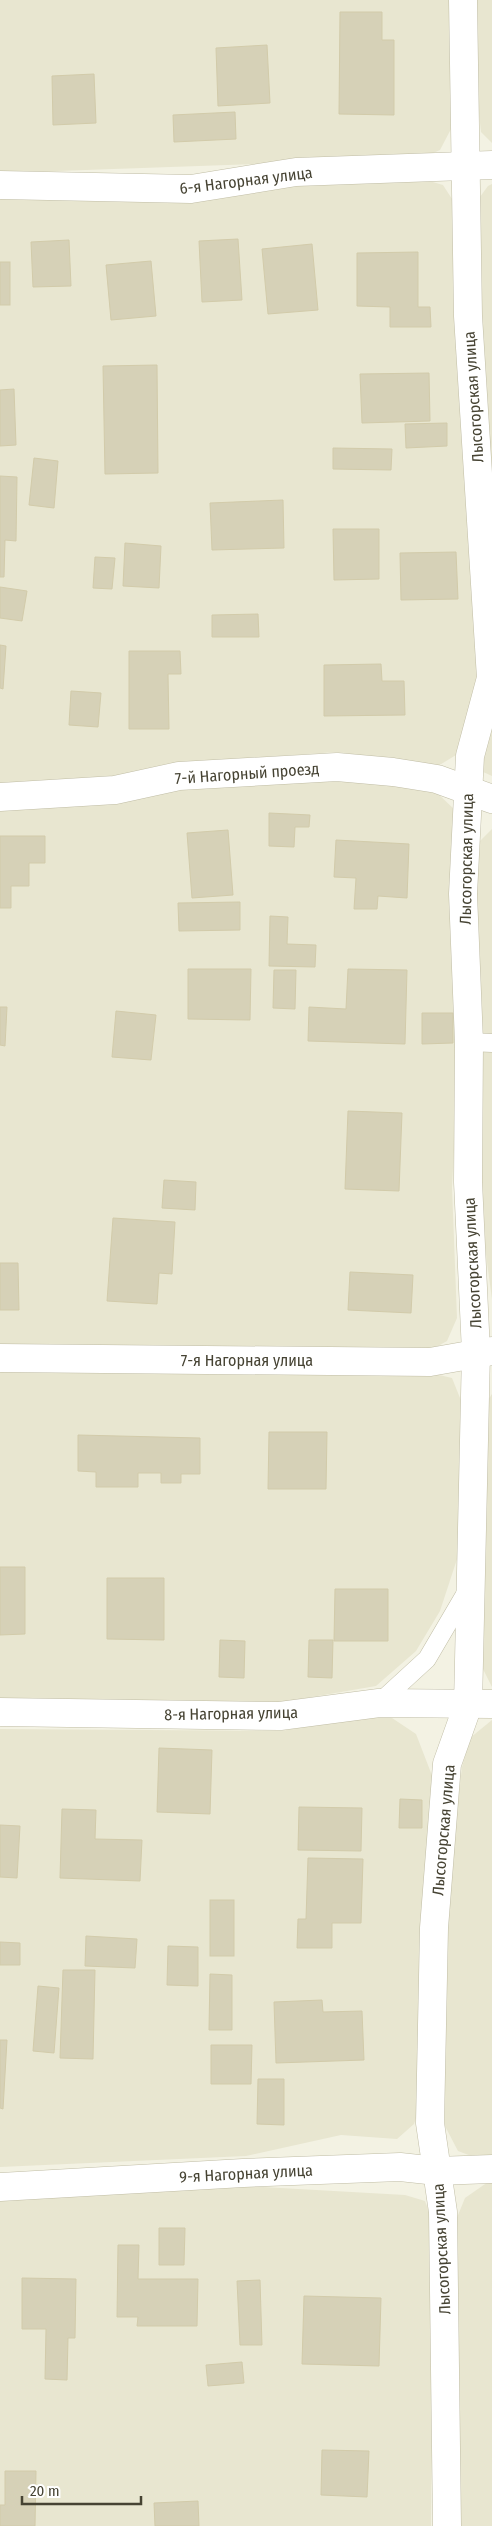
<svg xmlns="http://www.w3.org/2000/svg" width="492" height="2526" viewBox="0 0 492 2526" font-family="'Fira Sans Condensed',sans-serif">
<rect width="100%" height="100%" fill="#f3f2e3"/>
<g fill="#e8e6d0">
<polygon points="0,0 455,0 451,129 440,150 422,158 0,173"/>
<polygon points="472,0 492,0 492,143 481,132 474,67"/>
<polygon points="419,178 443,185 454,202 482,680 467,736 456,755 438,766 337,752 176,763 114,776 0,783 0,192 304,185"/>
<polygon points="492,184 492,559 477,318 477,201 488,186"/>
<polygon points="492,708 492,776 481,771"/>
<polygon points="344,778 434,790 455,810 460,1040 452,1187 457,1318 447,1341 429,1351 0,1349 0,809 180,786"/>
<polygon points="492,829 492,1299 476,1181 476,891 480,841"/>
<polygon points="0,1366 435,1374 452,1378 462,1403 459,1553 440,1611 416,1651 376,1686 277,1703 0,1699"/>
<polygon points="492,1394 492,1687 481,1665 488,1400"/>
<polygon points="383,1712 416,1734 433,1778 423,2097 414,2124 397,2139 341,2135 246,2156 0,2167 0,1729 281,1731"/>
<polygon points="492,1720 492,2159 482,2160 458,2151 445,2126 443,1930 462,1767 470,1738"/>
<polygon points="492,2181 492,2526 456,2526 456,2220 465,2198 488,2182"/>
<polygon points="245,2186 405,2195 425,2201 434,2226 431,2526 0,2526 0,2200"/>
</g>
<g fill="#d6d1b7" stroke="#d2cbaa">
<polygon points="340,12 382,12 382,40 394,40 394,115 339,114"/>
<polygon points="267,45 270,103 218,106 216,48"/>
<polygon points="94,74 96,123 53,125 52,76"/>
<polygon points="235,112 236,139 174,142 173,115"/>
<polygon points="238,239 242,300 202,302 199,241"/>
<polygon points="69,240 71,286 33,287 31,242"/>
<polygon points="312,244 318,310 268,314 262,249"/>
<polygon points="418,252 418,307 430,307 431,327 390,327 390,307 357,306 357,253"/>
<polygon points="151,261 156,316 111,320 106,265"/>
<rect x="0" y="262" width="10" height="43"/>
<polygon points="157,365 158,473 105,474 103,366"/>
<polygon points="429,373 430,421 362,423 360,374"/>
<polygon points="14,389 16,445 0,446 0,390"/>
<polygon points="447,423 447,446 406,448 405,424"/>
<polygon points="333,448 392,449 391,470 333,469"/>
<polygon points="34,458 58,461 54,508 29,505"/>
<polygon points="0,476 17,477 16,541 5,540 4,577 0,577"/>
<polygon points="283,500 284,548 212,550 210,503"/>
<polygon points="333,529 379,529 379,579 334,580"/>
<polygon points="125,543 161,546 159,588 123,586"/>
<polygon points="456,552 458,599 401,600 400,553"/>
<polygon points="95,557 115,558 112,589 93,588"/>
<polygon points="0,587 27,591 22,621 0,618"/>
<polygon points="258,614 259,637 212,637 212,615"/>
<polygon points="0,645 6,646 3,689 0,688"/>
<polygon points="129,651 180,651 181,674 168,674 169,729 129,729"/>
<polygon points="381,664 382,681 404,681 405,715 324,716 324,665"/>
<polygon points="71,691 101,693 98,727 69,725"/>
<polygon points="269,813 310,815 309,827 295,827 294,847 269,846"/>
<polygon points="228,830 233,895 192,898 187,833"/>
<polygon points="0,836 45,836 45,863 29,863 29,886 11,886 11,908 0,908"/>
<polygon points="336,840 409,844 407,898 378,896 377,909 354,909 356,878 334,877"/>
<polygon points="240,902 240,930 179,931 178,903"/>
<polygon points="270,916 288,917 287,944 316,945 315,967 269,966"/>
<polygon points="188,969 251,969 250,1020 188,1019"/>
<polygon points="348,969 407,970 405,1044 308,1041 309,1007 346,1009"/>
<polygon points="274,970 296,970 295,1009 273,1008"/>
<polygon points="0,1007 7,1007 5,1046 0,1045"/>
<polygon points="116,1011 156,1015 151,1060 112,1057"/>
<polygon points="422,1013 453,1013 453,1043 422,1044"/>
<polygon points="348,1111 402,1113 399,1191 345,1189"/>
<polygon points="164,1180 196,1182 195,1210 162,1208"/>
<polygon points="113,1218 175,1222 172,1274 159,1273 157,1304 107,1301"/>
<polygon points="0,1263 18,1263 19,1310 0,1310"/>
<polygon points="350,1272 413,1275 411,1313 348,1310"/>
<polygon points="269,1432 327,1432 326,1489 268,1489"/>
<polygon points="78,1435 200,1438 200,1474 181,1474 181,1483 161,1483 161,1473 138,1473 138,1487 96,1487 96,1472 78,1471"/>
<polygon points="0,1567 25,1567 25,1634 0,1635"/>
<polygon points="107,1578 164,1578 164,1640 107,1639"/>
<polygon points="335,1589 388,1589 388,1641 334,1641"/>
<polygon points="220,1640 245,1641 244,1678 219,1677"/>
<polygon points="309,1640 333,1640 332,1678 308,1677"/>
<polygon points="159,1748 212,1750 210,1814 157,1812"/>
<polygon points="400,1799 422,1800 422,1828 399,1828"/>
<polygon points="299,1807 362,1808 361,1851 298,1850"/>
<polygon points="62,1809 96,1810 95,1839 142,1840 140,1881 60,1878"/>
<polygon points="0,1825 20,1826 17,1878 0,1877"/>
<polygon points="308,1858 363,1859 361,1923 332,1923 332,1948 297,1948 298,1919 306,1919"/>
<rect x="210" y="1900" width="24" height="56"/>
<polygon points="86,1936 137,1939 135,1968 85,1966"/>
<polygon points="0,1942 20,1943 20,1965 0,1965"/>
<polygon points="168,1946 198,1947 198,1986 167,1985"/>
<polygon points="63,1970 95,1970 93,2059 60,2058"/>
<polygon points="210,1974 232,1975 232,2030 209,2030"/>
<polygon points="38,1986 59,1988 54,2053 33,2051"/>
<polygon points="322,2000 323,2012 362,2011 364,2060 276,2063 274,2002"/>
<polygon points="0,2040 7,2040 3,2109 0,2108"/>
<polygon points="211,2045 252,2045 251,2084 211,2084"/>
<polygon points="258,2079 284,2079 284,2125 257,2124"/>
<polygon points="159,2228 185,2228 184,2265 159,2265"/>
<polygon points="118,2245 139,2245 138,2279 198,2279 197,2326 137,2326 138,2317 117,2317"/>
<polygon points="22,2278 76,2279 75,2338 68,2338 67,2380 45,2379 46,2329 22,2329"/>
<polygon points="260,2280 262,2345 240,2345 237,2281"/>
<polygon points="304,2296 381,2298 379,2366 302,2364"/>
<polygon points="242,2362 244,2383 208,2386 206,2365"/>
<polygon points="322,2450 369,2451 367,2497 321,2495"/>
<polygon points="5,2471 36,2471 35,2526 0,2526 0,2505 5,2505"/>
<polygon points="198,2501 199,2526 155,2526 154,2503"/>
</g>
<g fill="none" stroke-linecap="round" stroke-linejoin="round">
<g stroke="#c0bda5" stroke-width="19">
<g id="service">
<polyline points="469,1042 492,1043"/>
<polyline points="379,1703 427,1659 467,1591"/>
</g>
</g>
<g stroke="#c0bda5" stroke-width="29">
<g id="minor">
<polyline points="0,185 191,189 296,172 492,165"/>
<polyline points="0,797 115,790 179,776 337,767 393,772 437,779 492,799"/>
<polyline points="0,1358 430,1362 492,1351"/>
<polyline points="0,1712 280,1716 379,1703 492,1704"/>
<polyline points="0,2187 243,2173 400,2167 437,2171 492,2169"/>
<polyline points="447,2526 443,2212 430,2123 434,1928 447,1764 468,1705 476,1352 468,1182 469,1042 463,894 470,756 491,678 468,316 463,0"/>
</g>
</g>
<use href="#service" stroke="#fff" stroke-width="18"/>
<use href="#minor" stroke="#fff" stroke-width="28"/>
</g>
<g text-anchor="middle" stroke-width="4" stroke-linejoin="round" paint-order="stroke">
<g font-size="16" fill="#464333" stroke="#fff">
<text transform="translate(246 180) rotate(-7)" y="6">6-я Нагорная улица</text>
<text transform="translate(473 397) rotate(-94)" y="6">Лысогорская улица</text>
<text transform="translate(247 773) rotate(-4)" y="6">7-й Нагорный проезд</text>
<text transform="translate(466 859) rotate(-89)" y="6">Лысогорская улица</text>
<text transform="translate(472 1263) rotate(-93)" y="6">Лысогорская улица</text>
<text x="247" y="1366">7-я Нагорная улица</text>
<text transform="translate(231 1713) rotate(-1)" y="6">8-я Нагорная улица</text>
<text transform="translate(443 1830) rotate(-85)" y="6">Лысогорская улица</text>
<text transform="translate(246 2173) rotate(-3)" y="6">9-я Нагорная улица</text>
<text transform="translate(441 2249) rotate(-93)" y="6">Лысогорская улица</text>
</g>
</g>
<path d="M22 2496v8h119v-8" fill="none" stroke="#464333" stroke-width="2.5"/>
<text x="30" y="2496" font-size="15" fill="#464333" stroke="#ffffff" stroke-width="4" paint-order="stroke">20 m</text>
</svg>
